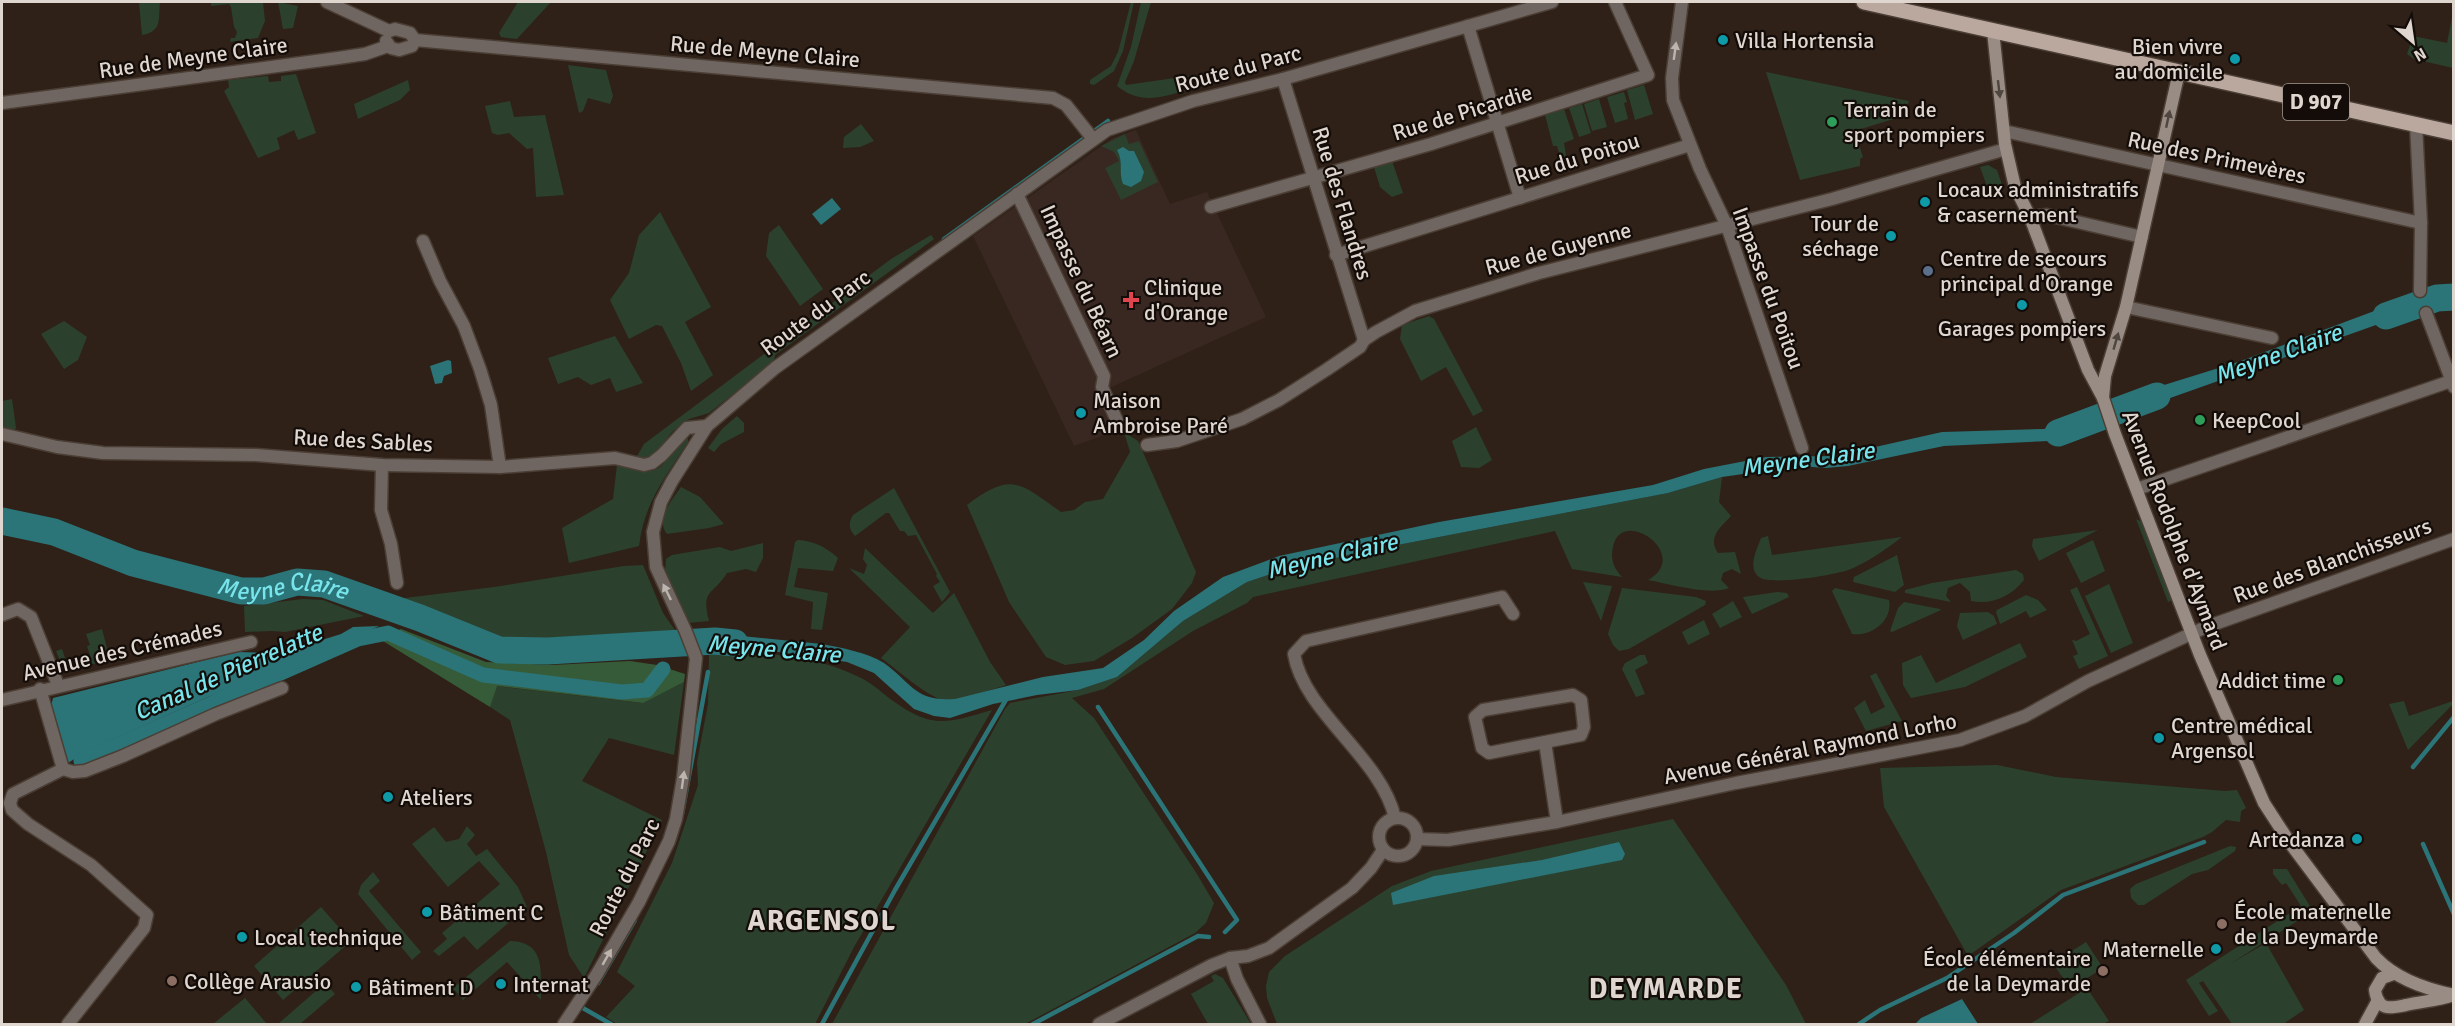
<svg xmlns="http://www.w3.org/2000/svg" width="2455" height="1026" viewBox="0 0 2455 1026" font-family="Signika,sans-serif">
<rect width="100%" height="100%" fill="#2f2117"/>
<polygon fill="#392722" points="1136,130 1170,204 1207,192 1266,317 1107,389 1124,428 1074,446 973,236 1113,138"/>
<g fill="#2b412d">
<path d="M 139,2 L 160,2 C 158,19 163,31 142,35 Z"/>
<polygon points="211,2 263,2 265,21 258,38 230,42 231,38 235,38 237,32 234,27 231,7 229,4 211,6"/>
<polygon points="278,2 298,6 293,28 283,29"/>
<polygon points="518,2 551,2 517,39 501,37 499,33"/>
<polygon points="1131,2 1134,2 1123,51 1114,71 1094,85 1090,84 1090,80 1111,66 1118,52"/>
<path d="M 1141,2 L 1151,2 L 1134,61 L 1125,82 L 1126,85 L 1209,73 L 1210,81 L 1204,85 C 1173,93 1145,109 1117,86 L 1131,47 Z"/>
<polygon points="2453,12 2453,68 2414,59 2407,54 2413,36 2447,43"/>
<polygon points="568,65 606,70 613,96 610,104 588,98 583,111 579,113"/>
<polygon points="1766,72 1909,101 1903,116 1861,129 1862,132 1856,136 1863,157 1860,159 1860,166 1800,180"/>
<polygon points="296,74 316,133 298,140 294,130 277,138 280,149 258,158 224,91 229,87 228,80 268,76 269,82 281,81 281,76"/>
<polygon points="408,80 410,90 400,100 358,119 354,104"/>
<polygon points="1644,85 1653,114 1635,120 1627,90"/>
<polygon points="1624,92 1627,102 1624,103 1628,119 1615,123 1607,97"/>
<polygon points="1599,99 1607,127 1592,131 1584,104"/>
<polygon points="510,101 514,117 545,115 564,195 536,197 533,148 527,149 509,133 498,135 492,133 485,106"/>
<polygon points="1582,104 1591,133 1579,137 1569,108"/>
<polygon points="1564,109 1574,139 1564,143 1567,161 1562,163 1557,146 1553,146 1545,115"/>
<polygon points="861,124 874,141 860,147 843,148 844,137"/>
<polygon points="1125,134 1129,144 1139,141 1158,182 1121,200 1105,168 1119,161 1114,152 1101,146"/>
<polygon points="1392,161 1403,193 1392,197 1380,187 1374,167"/>
<polygon points="1988,165 1997,170 2002,185 2001,188 1989,192 1980,167"/>
<polygon points="660,212 711,307 685,322 713,375 691,391 681,363 662,326 656,325 629,339 610,300 629,273 639,235"/>
<polygon points="779,225 823,289 800,306 766,256 769,233"/>
<polygon points="931,235 934,239 775,355 774,362 709,413 689,419 672,432 653,458 647,461 636,458 644,444 891,259"/>
<polygon points="1429,316 1434,319 1483,411 1473,416 1446,367 1421,381 1400,339 1402,325"/>
<polygon points="64,321 87,337 78,360 64,369 41,334"/>
<polygon points="615,336 643,383 616,392 610,378 591,385 578,377 558,384 548,358"/>
<polygon points="12,399 16,428 13,431 2,427 2,401"/>
<polygon points="737,416 744,423 744,432 721,444 714,452 708,448 722,429"/>
<polygon points="1476,427 1492,460 1479,468 1461,467 1452,441"/>
<path d="M 1124,432 L 1138,441 L 1196,572 L 1192,583 L 1172,609 L 1132,638 L 1094,661 L 1065,665 L 1046,657 L 1009,602 L 967,505 C 1012,471 1020,483 1061,512 L 1074,510 L 1085,502 L 1103,499 L 1130,452 Z"/>
<path d="M 683,435 L 688,439 L 688,442 C 665,478 644,503 639,546 L 569,563 L 562,528 L 613,499 L 617,465 C 662,479 659,470 683,435 Z"/>
<path d="M 1722,477 L 1719,502 L 1731,516 C 1721,527 1707,537 1718,553 L 1735,552 L 1741,574 L 1732,569 L 1723,573 L 1721,580 L 1729,588 C 1709,596 1670,584 1648,580 C 1693,555 1621,505 1613,547 C 1610,559 1614,568 1622,577 L 1572,569 L 1555,531 L 1253,597 L 1247,603 L 1193,631 L 1104,689 L 1072,698 L 1094,718 L 1197,874 L 1214,903 L 1206,923 L 1195,933 L 1025,1024 L 832,1024 L 1005,709 L 1010,703 L 1078,690 L 1117,677 L 1183,621 L 1247,582 L 1271,574 L 1356,553 L 1668,493 Z"/>
<path d="M 681,487 L 700,497 L 724,524 L 709,528 L 667,534 C 655,519 672,500 681,487 Z"/>
<path d="M 894,488 L 950,592 L 942,602 L 933,586 L 940,582 L 936,576 L 937,574 L 916,535 L 908,536 L 904,531 L 900,531 L 889,513 L 886,513 L 855,536 C 849,530 848,523 853,515 Z"/>
<polygon points="2136,519 2142,522 2172,600 2168,602"/>
<polygon points="2098,530 2039,561 2032,546 2033,539"/>
<path d="M 1768,536 L 1772,555 L 1902,537 C 1886,549 1870,561 1851,569 C 1837,575 1769,586 1759,577 C 1747,568 1757,549 1761,538 Z"/>
<path d="M 798,540 C 814,541 826,547 838,558 L 833,571 L 798,568 L 794,587 L 828,593 L 822,630 L 811,629 L 813,602 L 785,595 L 795,542 Z"/>
<polygon points="2093,540 2105,571 2081,583 2066,553"/>
<path d="M 763,543 L 763,558 L 756,572 L 746,569 L 727,573 C 712,597 701,588 709,621 L 688,623 L 665,572 L 666,559 L 672,555 L 720,547 L 731,551 Z"/>
<path d="M 865,548 L 933,613 L 954,593 L 990,662 L 1006,685 C 990,690 958,703 943,700 C 928,697 895,668 881,658 L 910,627 L 849,568 L 864,574 L 867,565 L 863,559 Z"/>
<polygon points="1897,555 1904,585 1895,592 1853,582 1854,577"/>
<polygon points="643,565 663,613 679,636 643,641 520,645 488,639 389,600 494,587 624,566"/>
<path d="M 2016,570 L 2023,574 L 2024,580 C 2010,597 1992,605 1971,601 L 1970,592 L 1960,583 L 1948,588 L 1946,596 L 1951,602 L 1905,593 L 1905,590 L 1932,583 Z"/>
<polygon points="1583,582 1612,586 1601,621"/>
<polygon points="2109,584 2133,643 2111,653 2085,596"/>
<polygon points="2077,587 2108,656 2079,669 2073,656 2078,654 2072,640 2076,641 2090,634 2070,590"/>
<polygon points="1622,588 1696,597 1706,601 1705,605 1629,649 1619,651 1613,645 1608,634"/>
<path d="M 1835,588 L 1889,600 C 1893,620 1872,637 1852,634 L 1832,591 Z"/>
<polygon points="1777,592 1787,593 1789,597 1752,614 1743,597"/>
<polygon points="2026,595 2038,600 2047,610 2030,618 2026,611 2000,624 1996,612 1997,610"/>
<polygon points="303,599 323,600 364,616 285,632 272,631 245,632 244,606"/>
<polygon points="1733,601 1742,617 1720,628 1712,614"/>
<polygon points="1904,602 1940,609 1941,610 1892,632 1890,631 1898,608"/>
<polygon points="1988,612 1994,616 1997,624 1963,640 1957,626 1960,613"/>
<polygon points="1704,620 1710,634 1688,645 1682,632"/>
<polygon points="102,629 110,660 72,669 61,663 56,651 62,649 67,664 90,655 87,646 90,645 86,634"/>
<polygon points="2020,643 2027,657 1965,687 1911,698 1903,685 1902,663 1921,655 1936,683"/>
<path d="M 738,652 C 778,653 823,659 859,677 C 870,682 880,691 889,698 C 931,729 944,724 992,710 L 854,947 L 815,1024 L 617,1024 L 606,1017 L 635,986 L 617,972 L 672,863 L 698,785 L 697,762 L 708,704 L 709,654 Z"/>
<polygon points="1640,655 1645,655 1648,663 1635,670 1645,694 1636,697 1622,669 1625,663"/>
<polygon points="1876,673 1902,721 1866,731 1854,708 1865,700 1871,714 1885,707 1870,676"/>
<polygon points="684,682 674,755 609,738 582,781 662,820 584,978 569,955 546,852 510,720 490,707 496,686 642,703"/>
<polygon points="2404,701 2409,716 2453,701 2453,704 2408,750 2389,704"/>
<polygon points="1997,765 2056,777 2225,791 2237,790 2246,808 2241,811 2240,822 2226,820 2212,832 2203,837 2061,890 1968,956 1884,807 1880,768"/>
<polygon points="1673,819 1786,985 1806,1024 1277,1024 1267,998 1266,986 1269,972 1285,956 1392,886 1431,871"/>
<polygon points="467,826 475,835 467,844 476,856 487,849 518,887 527,907 477,950 464,936 439,956 433,951 447,939 442,933 500,884 479,861 448,887 412,844 434,827 446,842 459,839"/>
<polygon points="2230,846 2236,847 2235,851 2208,870 2192,874 2144,905 2138,905 2131,898 2130,889 2136,884"/>
<polygon points="2273,869 2287,869 2313,911 2230,964 2266,943 2304,1010 2283,1024 2232,1024 2203,981 2199,983 2218,1011 2209,1016 2186,980 2301,906 2286,883 2282,885 2273,874"/>
<polygon points="373,872 380,881 369,891 421,952 412,960 358,894 361,885"/>
<polygon points="321,907 351,941 283,1000 254,966"/>
<path d="M 510,941 C 547,942 540,972 541,1000 L 507,962 L 463,1000 L 453,988 Z"/>
<polygon points="2086,942 2103,968 2070,989 2053,963"/>
<polygon points="1215,974 1223,978 1251,1024 1208,1024 1191,994 1214,981 1211,976"/>
<polygon points="325,983 335,994 300,1024 278,1024"/>
<polygon points="2087,988 2109,1021 2103,1024 2030,1024"/>
<polygon points="245,998 267,1024 213,1024"/>
</g>
<polygon fill="#365b39" points="401,629 486,662 552,665 630,661 657,665 685,674 684,682 643,703 497,686 490,707 378,638"/>
<g fill="#2b7478">
<path d="M 1123,147 L 1129,151 L 1134,151 L 1144,172 L 1141,181 L 1131,187 L 1123,184 C 1118,172 1124,162 1117,150 Z"/>
<polygon points="832,198 841,209 821,225 812,214"/>
<polygon points="2417,295 2421,309 2125,414 2119,399 2238,362"/>
<polygon points="448,360 451,361 452,373 444,376 442,383 435,384 430,366"/>
<path d="M 2091,414 L 2096,427 L 2049,441 L 1944,446 L 1848,466 L 1826,468 L 1799,466 L 1722,477 L 1668,493 L 1356,553 L 1271,574 L 1247,582 L 1183,621 L 1117,677 L 1078,690 L 1037,695 L 993,704 L 950,718 L 934,716 L 914,709 L 874,673 L 847,662 L 779,652 L 726,648 L 702,649 L 696,636 L 712,633 L 822,644 C 841,648 867,652 884,663 C 912,683 915,702 955,699 L 1043,677 L 1103,668 L 1144,640 L 1174,611 L 1210,586 L 1223,577 L 1279,556 L 1439,522 L 1653,485 L 1704,469 L 1766,457 L 1835,456 L 1942,432 L 2044,429 Z"/>
<polygon points="379,626 259,679 208,697 87,751 68,763 51,707 53,698 238,652 280,653 341,634 353,627"/>
<polygon points="1619,842 1625,854 1622,860 1393,905 1391,893 1434,876 1542,860"/>
<polygon points="1962,999 1978,1024 1915,1024 1921,1018"/>
</g>
<g fill="none" stroke-linecap="round" stroke-linejoin="round">
<g stroke="#2b7478" stroke-width="4.5">
<polyline points="944,239 1108,121"/>
<polyline points="1098,707 1237,920 1225,932"/>
<polyline points="2413,767 2454,717"/>
<polyline points="682,814 708,672"/>
<polyline points="2423,844 2454,914"/>
<polyline points="598,983 635,920"/>
<polyline points="583,1004 581,1007 611,1024"/>
<polyline points="822,1024 895,890 1007,698"/>
<polyline points="1033,1024 1198,936 1209,937"/>
<polyline points="1859,1024 1880,1010 1947,978 2014,933 2063,895 2204,842"/>
</g>
<polyline stroke="#2b7478" stroke-width="15" points="81,761 358,639 388,633 483,675 622,692 647,690 663,669"/>
<g stroke="#2b7478" stroke-width="27">
<polyline points="2386,316 2437,298 2454,297"/>
<polyline points="2058,433 2157,396"/>
<path id="s1" d="M 2,521 L 54,532 L 133,563 L 241,591 L 264,591 L 297,582 L 324,584 L 420,618 L 499,650 L 548,651 L 715,641 L 735,643"/>
</g>
<g stroke="#4b3e34" stroke-width="15">
<g id="street">
<polyline points="327,2 389,31"/>
<polyline points="1682,2 1672,78 1673,100 1700,169 1727,226 1802,448"/>
<polyline points="1468,26 1520,198"/>
<polyline points="389,31 395,29 410,33 415,40"/>
<polyline points="415,40 1053,98 1066,105 1093,139"/>
<polyline points="386,41 391,48 399,50 412,46 415,40"/>
<polyline points="1283,79 1364,340"/>
<polyline points="2,103 338,58 365,54 388,46"/>
<polyline points="2416,124 2421,223 2420,291"/>
<polyline points="2004,131 2421,223"/>
<polyline points="1017,194 1104,376 1102,387 1117,421"/>
<polyline points="1211,207 1431,144 1648,75 1615,2"/>
<polyline points="2030,217 2047,215 2142,237"/>
<polyline points="423,241 440,281 464,326 480,369 491,405 500,467"/>
<polyline points="1336,255 1690,145"/>
<polyline points="2126,307 2272,338"/>
<polyline points="2426,313 2454,387"/>
<polyline points="2,434 57,447 103,453 256,455 382,465 500,467 615,458 644,465 652,463 662,455 687,428 707,426"/>
<polyline points="1147,445 1177,441 1242,419 1279,400 1326,370 1360,347 1364,340 1376,332 1415,311 1539,273 1832,199 2006,149"/>
<polyline points="382,465 381,510 391,544 397,583"/>
<polyline points="2137,489 2451,381"/>
<polyline points="2,615 18,609 31,617 58,685"/>
<polyline points="40,689 63,769 13,794 10,803 12,810 28,824 91,865 147,915 144,928 68,1024"/>
<polyline points="2,700 251,642"/>
<polyline points="1545,742 1581,735 1584,727 1581,700 1573,695 1483,710 1475,717 1482,748 1489,753 1545,742 1557,822"/>
<polyline points="63,769 73,772 85,771 123,756 216,714 282,688"/>
<circle cx="1398" cy="837" r="19"/>
<path d="M 1395,818 C 1381,757 1304,713 1294,654 L 1306,641 L 1502,597 L 1513,614"/>
<polyline points="1417,839 1448,840 1557,822 1736,783 1960,740 2025,716 2088,681 2206,627 2454,539"/>
<polyline points="1230,958 1237,979 1260,1024"/>
<polyline points="564,1024 597,974 639,902 669,841 676,819 683,778 696,658 686,632 656,567 653,532 661,502 672,481 707,426 775,368 1107,130 1193,101 1283,79 1552,2"/>
<polyline points="1099,1024 1212,965 1230,958 1248,956 1269,948 1352,888 1371,868 1383,850"/>
</g>
</g>
<g stroke="#4b3e34" stroke-width="15">
<g id="secondary">
<path d="M 1993,31 L 2005,144 L 2015,187 L 2030,217 L 2088,370 L 2103,398 L 2115,434 L 2200,655 L 2264,803 L 2290,843 L 2376,958 C 2396,979 2425,989 2454,995"/>
<polyline points="2103,398 2105,376 2126,307 2179,72"/>
<path d="M 2393,974 L 2382,978 L 2375,990 C 2378,1012 2391,1008 2406,1005 C 2423,1001 2437,1001 2453,995"/>
<polyline points="2365,1024 2378,1000"/>
</g>
</g>
<g stroke="#4b3e34" stroke-width="18">
<polyline id="primary" points="1864,2 2454,133"/>
</g>
<use href="#street" stroke="#6f6662" stroke-width="12"/>
<use href="#secondary" stroke="#998c85" stroke-width="12"/>
<use href="#primary" stroke="#baa89f" stroke-width="15"/>
</g>
<defs><path id="oneway-solid" d="M-6-.8H1V-3.2L6.5 0L1 3.2V.8H-6Z" transform="scale(1.5)"/></defs>
<g fill="#bdb4ae">
<use href="#oneway-solid" transform="translate(1675 51) rotate(-82)"/>
<use href="#oneway-solid" transform="translate(667 592) rotate(-116)"/>
<use href="#oneway-solid" transform="translate(683 780) rotate(-82)"/>
<use href="#oneway-solid" transform="translate(607 957) rotate(-60)"/>
</g>
<g fill="#4f4640">
<use href="#oneway-solid" transform="translate(1999 89) rotate(83)"/>
<use href="#oneway-solid" transform="translate(2168 119) rotate(-78)"/>
<use href="#oneway-solid" transform="translate(2116 341) rotate(-74)"/>
</g>
<g fill="#0f9aa8" stroke="#130c08" stroke-width="2">
<circle cx="1723" cy="40" r="6"/>
<circle cx="2235" cy="59" r="6"/>
<circle cx="1925" cy="202" r="6"/>
<circle cx="1891" cy="236" r="6"/>
<circle cx="2022" cy="305" r="6"/>
<circle cx="1081" cy="413" r="6"/>
<circle cx="2159" cy="738" r="6"/>
<circle cx="388" cy="797" r="6"/>
<circle cx="2357" cy="839" r="6"/>
<circle cx="427" cy="912" r="6"/>
<circle cx="242" cy="937" r="6"/>
<circle cx="2216" cy="949" r="6"/>
<circle cx="501" cy="984" r="6"/>
<circle cx="356" cy="987" r="6"/>
</g>
<g fill="#2e9e5b" stroke="#130c08" stroke-width="2">
<circle cx="1832" cy="122" r="6"/>
<circle cx="2200" cy="420" r="6"/>
<circle cx="2338" cy="680" r="6"/>
</g>
<circle fill="#5c6f8a" stroke="#130c08" stroke-width="2" cx="1928" cy="271" r="6"/>
<path fill="#e0444e" stroke="#130c08" stroke-width="2" d="M1128 291h6v6h6v6h-6v6h-6v-6h-6v-6h6z"/>
<g fill="#8d6e63" stroke="#130c08" stroke-width="2">
<circle cx="2222" cy="924" r="6"/>
<circle cx="2103" cy="971" r="6"/>
<circle cx="172" cy="981" r="6"/>
</g>
<g text-anchor="middle" stroke-width="4.5" stroke-linejoin="round" paint-order="stroke">
<rect fill="#130c08" stroke="#a29993" stroke-width="1.5" x="2283" y="84" width="66" height="36" rx="4.5"/>
<g font-size="21" font-weight="bold" fill="#dfd6cf">
<text x="2316" y="109">D 907</text>
</g>
<g font-size="22" fill="#dfd6cf" stroke="#130c08" text-anchor="start">
<text x="1735" y="48">Villa Hortensia</text>
<text x="2223" y="54" text-anchor="end">Bien vivre<tspan x="2223" dy="25">au domicile</tspan></text>
<text x="1844" y="117">Terrain de<tspan x="1844" dy="25">sport pompiers</tspan></text>
<text x="1937" y="197">Locaux administratifs<tspan x="1937" dy="25">&amp; casernement</tspan></text>
<text x="1879" y="231" text-anchor="end">Tour de<tspan x="1879" dy="25">séchage</tspan></text>
<text x="1940" y="266">Centre de secours<tspan x="1940" dy="25">principal d'Orange</tspan></text>
<text x="1144" y="295">Clinique<tspan x="1144" dy="25">d'Orange</tspan></text>
<text x="2022" y="336" text-anchor="middle">Garages pompiers</text>
<text x="1093" y="408">Maison<tspan x="1093" dy="25">Ambroise Paré</tspan></text>
<text x="2212" y="428">KeepCool</text>
<text x="2326" y="688" text-anchor="end">Addict time</text>
<text x="2171" y="733">Centre médical<tspan x="2171" dy="25">Argensol</tspan></text>
<text x="400" y="805">Ateliers</text>
<text x="2345" y="847" text-anchor="end">Artedanza</text>
<text x="2234" y="919">École maternelle<tspan x="2234" dy="25">de la Deymarde</tspan></text>
<text x="439" y="920">Bâtiment C</text>
<text x="254" y="945">Local technique</text>
<text x="2204" y="957" text-anchor="end">Maternelle</text>
<text x="2091" y="966" text-anchor="end">École élémentaire<tspan x="2091" dy="25">de la Deymarde</tspan></text>
<text x="184" y="989">Collège Arausio</text>
<text x="513" y="992">Internat</text>
<text x="368" y="995">Bâtiment D</text>
</g>
<g font-size="22" fill="#dfd6cf" stroke="#130c08">
<text transform="translate(765 51) rotate(5)" y="8">Rue de Meyne Claire</text>
<text transform="translate(193 57) rotate(-8)" y="8">Rue de Meyne Claire</text>
<text transform="translate(1238 68) rotate(-15)" y="8">Route du Parc</text>
<text transform="translate(1462 112) rotate(-17)" y="8">Rue de Picardie</text>
<text transform="translate(2217 157) rotate(12)" y="8">Rue des Primevères</text>
<text transform="translate(1577 158) rotate(-17)" y="8">Rue du Poitou</text>
<text transform="translate(1343 203) rotate(73)" y="8">Rue des Flandres</text>
<text transform="translate(1558 248) rotate(-15)" y="8">Rue de Guyenne</text>
<text transform="translate(1082 281) rotate(65)" y="8">Impasse du Béarn</text>
<text transform="translate(1769 288) rotate(70)" y="8">Impasse du Poitou</text>
<text transform="translate(815 312) rotate(-36)" y="8">Route du Parc</text>
<text transform="translate(363 440) rotate(3)" y="8">Rue des Sables</text>
<text transform="translate(2175 530) rotate(69)" y="8">Avenue Rodolphe d'Aymard</text>
<text transform="translate(2332 560) rotate(-20)" y="8">Rue des Blanchisseurs</text>
<text transform="translate(122 650) rotate(-13)" y="8">Avenue des Crémades</text>
<text transform="translate(1810 748) rotate(-11)" y="8">Avenue Général Raymond Lorho</text>
<text transform="translate(624 877) rotate(-63)" y="8">Route du Parc</text>
</g>
<g font-size="24" font-style="italic" fill="#78e5ed" stroke="#130c08">
<text transform="translate(2278 354) rotate(-20)" y="8">Meyne Claire</text>
<text transform="translate(1808 459) rotate(-8)" y="8">Meyne Claire</text>
<text transform="translate(1332 556) rotate(-13)" y="8">Meyne Claire</text>
<text dy="8" stroke="none"><textPath href="#s1" startOffset="292">Meyne Claire</textPath></text>
<text transform="translate(774 649) rotate(5)" y="8">Meyne Claire</text>
<text transform="translate(228 672) rotate(-24)" y="8">Canal de Pierrelatte</text>
</g>
<g font-size="28" font-weight="bold" letter-spacing="1.5" fill="#dfd6cf" stroke="#130c08">
<text x="822" y="930">ARGENSOL</text>
<text x="1666" y="998">DEYMARDE</text>
</g>
</g>
<rect width="2455" height="1026" fill="none" stroke="#dfd6cf" stroke-width="6"/>
<g transform="translate(2413 42) rotate(151)" stroke="#130c08" stroke-width="4.5" paint-order="stroke">
<path d="M0-4.5L10 22L0 15L-10 22Z" fill="#dfd6cf"/>
<text y="-9" font-size="16" font-weight="bold" text-anchor="middle" fill="#dfd6cf">N</text>
</g>
</svg>
